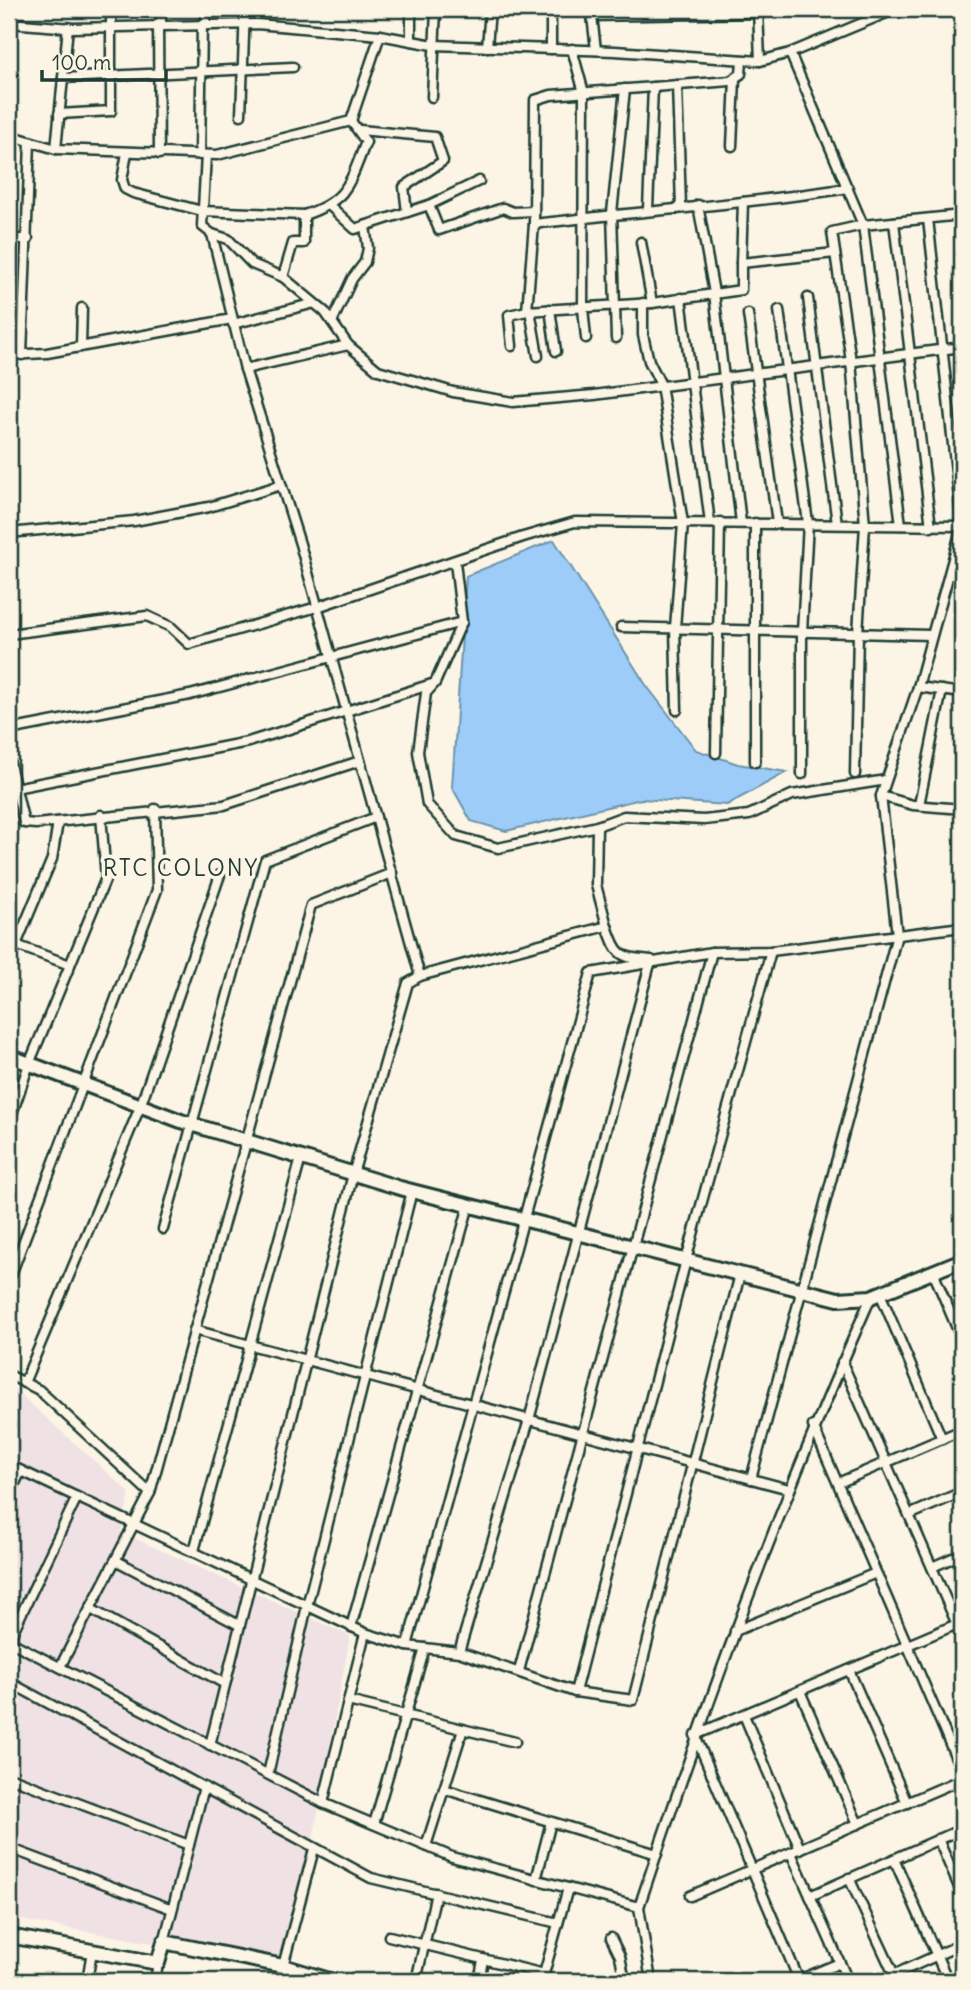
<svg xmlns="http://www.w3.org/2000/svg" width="971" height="1990" viewBox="0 0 971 1990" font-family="Delius,sans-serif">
<rect width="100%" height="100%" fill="#fcf5e5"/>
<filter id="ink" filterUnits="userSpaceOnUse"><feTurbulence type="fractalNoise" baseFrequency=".0143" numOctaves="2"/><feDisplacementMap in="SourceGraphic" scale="14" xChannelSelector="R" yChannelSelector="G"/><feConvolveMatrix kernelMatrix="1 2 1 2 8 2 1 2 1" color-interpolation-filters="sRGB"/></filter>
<g filter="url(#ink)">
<polygon fill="#f0e2e4" points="9,1389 21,1395 130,1493 121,1532 350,1636 290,1967 9,1918"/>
<polygon fill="#9dccf9" stroke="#6b93aa" stroke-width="2" points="554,540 646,685 696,750 738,764 787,772 727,805 641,799 506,831 471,821 452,787 466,576"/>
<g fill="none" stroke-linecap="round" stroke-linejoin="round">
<g stroke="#1f3d34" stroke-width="13">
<g id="street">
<polyline points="551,9 551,49"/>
<polyline points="591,9 592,16 758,13"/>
<polyline points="758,9 760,61"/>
<polyline points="896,9 790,53 863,225 962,215"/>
<polyline points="592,16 596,50"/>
<polyline points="9,23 72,28 257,24 380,35 433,45 615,51 760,61 790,53"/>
<polyline points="158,24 159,154"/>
<polyline points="161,24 161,9"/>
<polyline points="206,24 206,9"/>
<polyline points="68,27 56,149 217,155 351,121 380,35"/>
<polyline points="411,41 411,9"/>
<polyline points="487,47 490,9"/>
<polyline points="572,49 584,93 583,308 586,338"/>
<polyline points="63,78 293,67"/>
<polyline points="677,85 681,207"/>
<polyline points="432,97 436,9"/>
<polyline points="59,114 111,111 111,9"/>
<polyline points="241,115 245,9"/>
<path d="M 351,121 L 366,142 C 349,183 349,200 304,215 L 304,243 L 293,243 L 283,277 L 252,264 L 228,239 L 212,234 L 245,369 L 300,544 L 420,976"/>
<polyline points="360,130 435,137 443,161 404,187 407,212"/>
<polyline points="9,135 56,149"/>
<polyline points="732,146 735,79"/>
<polyline points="127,153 122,180 125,189 133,193 202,211 304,215"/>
<polyline points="200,155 202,24"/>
<polyline points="206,155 202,226 212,234"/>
<polyline points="429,205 439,230 503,208 513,212 534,211"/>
<polyline points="698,205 714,293 741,523"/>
<polyline points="330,206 355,229 429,205 479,181"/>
<polyline points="648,209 653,87"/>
<polyline points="928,219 962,526 918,687 881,796 913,805 962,809"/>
<polyline points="894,222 931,527"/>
<path d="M 534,224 C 638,211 744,205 848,188"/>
<polyline points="9,239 28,239"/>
<polyline points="641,242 652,303"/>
<polyline points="741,263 743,202"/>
<polyline points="283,277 325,312 348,345 378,370 453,392 513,402 594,395 962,347"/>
<polyline points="681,298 710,523"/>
<polyline points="808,298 837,524"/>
<polyline points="643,303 643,335 649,361 661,385 683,523 675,628 677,710"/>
<polyline points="550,309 556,351"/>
<polyline points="530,310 538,356"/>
<polyline points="779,310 808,523 802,632 802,774"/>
<polyline points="527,311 534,224 535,100 551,95 730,81 741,74 742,60"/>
<polyline points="748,314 777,523"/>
<polyline points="332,322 352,279 365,262 368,248 365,226"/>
<polyline points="233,324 311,304"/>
<polyline points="616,338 612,213 625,89"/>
<polyline points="512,346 509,315 527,311 652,303 741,290 741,263 835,253"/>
<polyline points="81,347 82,308"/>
<polyline points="9,355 47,353 232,319"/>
<polyline points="22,355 30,142"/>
<polyline points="245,369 348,345"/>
<polyline points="755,523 755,762"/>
<polyline points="9,533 134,521 209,507 281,485"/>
<polyline points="455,562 462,622 435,683 426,693 418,752 427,804 456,836 498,848 597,826 596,885 607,926"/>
<polyline points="621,627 930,635"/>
<polyline points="9,634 147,616 171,627 189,644 317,607 523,537 575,522 962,526"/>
<polyline points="918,687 962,693"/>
<polyline points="9,730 190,695 462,622"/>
<polyline points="716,753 720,522"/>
<polyline points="9,760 24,823 36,824 224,805 360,761"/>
<polyline points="855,774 858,633 865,525 851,361 832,232 863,225 901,525"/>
<polyline points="15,788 248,742 432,684"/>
<polyline points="919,805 942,690"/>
<polyline points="58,822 52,859 16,945 70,965"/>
<polyline points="597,826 624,816 704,820 749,815 792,795 886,780"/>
<polyline points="9,1123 29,1064 106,878 101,815"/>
<polyline points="163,1229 265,860 376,817"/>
<polyline points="933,1272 962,1340"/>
<polyline points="9,1280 157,890 155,809"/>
<polyline points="880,1293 942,1439"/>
<polyline points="194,1330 789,1489"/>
<polyline points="842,1362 962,1636"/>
<polyline points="9,1375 39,1390 150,1493 60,1667"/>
<polyline points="24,1383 140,1107 220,875"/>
<polyline points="813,1426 962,1772"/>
<polyline points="9,1465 365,1633 323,1803"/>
<polyline points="751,1479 897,935 881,796"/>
<polyline points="838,1483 962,1430"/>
<polyline points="150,1493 311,905 392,873"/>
<polyline points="9,1495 21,1471"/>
<polyline points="909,1515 962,1492"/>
<polyline points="194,1551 301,1158"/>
<polyline points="117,1561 239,1625"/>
<polyline points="932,1567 962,1554"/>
<polyline points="91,1609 225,1684"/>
<polyline points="351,1627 469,1205"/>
<polyline points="735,1631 876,1573"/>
<polyline points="365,1633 407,1646 591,973 712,952 771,951 962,927"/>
<polyline points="9,1640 77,1497"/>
<path d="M 9,1641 L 323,1803 L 452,1857 L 639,1907 C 707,1700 783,1496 871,1297"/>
<polyline points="407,1646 459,1652 575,1692 633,1700 740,1274"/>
<polyline points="849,1670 907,1803"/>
<polyline points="519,1671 712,952"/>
<polyline points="9,1682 371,1878 558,1923"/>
<polyline points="800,1691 858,1824"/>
<polyline points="575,1692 686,1260 771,951"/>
<polyline points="348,1701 515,1742"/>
<polyline points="744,1715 800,1849"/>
<path d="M 210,1745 L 353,1174 L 408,983 L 420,976 L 607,926 C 618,957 619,957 651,960 L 529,1420 L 459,1652"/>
<polyline points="268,1774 307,1606 412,1191"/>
<polyline points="9,1777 189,1845"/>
<polyline points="444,1789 657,1854"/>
<polyline points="374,1824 425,1648"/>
<polyline points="938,1839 962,1894"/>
<polyline points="426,1846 463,1729"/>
<polyline points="9,1848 172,1909"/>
<polyline points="791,1853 848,1981"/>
<polyline points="894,1859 948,1981"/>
<polyline points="849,1878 897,1981"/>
<polyline points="536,1880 551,1822"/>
<polyline points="690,1896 962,1779"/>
<polyline points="810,1896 962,1829"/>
<polyline points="639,1907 651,1981"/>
<polyline points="389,1936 544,1974"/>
<polyline points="611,1938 620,1956 625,1981"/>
<polyline points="164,1942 204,1787"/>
<polyline points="283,1966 314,1849"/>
<polyline points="799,1980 695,1735 962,1622"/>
<polyline points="87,1981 92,1951"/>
<polyline points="155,1981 158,1963"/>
<polyline points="416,1981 436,1893"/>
<polyline points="479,1981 483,1960"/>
<polyline points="542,1981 568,1888"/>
<polyline points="796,1981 840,1963"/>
<polyline points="880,1981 962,1944"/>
</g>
</g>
<g stroke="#1f3d34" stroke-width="18">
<g id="secondary">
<polyline points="9,1056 181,1121 400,1188 838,1299 871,1297 962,1260"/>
<polyline points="9,1936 158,1963 164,1942 283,1966 333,1981"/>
</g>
</g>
<use href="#street" stroke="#fcf5e5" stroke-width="8"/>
<use href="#secondary" stroke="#fcf5e5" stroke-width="12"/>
</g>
</g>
<g text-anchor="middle" stroke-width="7" stroke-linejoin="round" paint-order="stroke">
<g font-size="23" letter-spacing="2" fill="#1f3d34" stroke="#fcf5e5">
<text x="181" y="876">RTC COLONY</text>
</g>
</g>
<rect width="971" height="1990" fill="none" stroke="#fcf5e5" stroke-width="35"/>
<rect x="18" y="18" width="936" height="1955" fill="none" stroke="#1f3d34" stroke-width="2.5" filter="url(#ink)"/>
<path d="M42 70v10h124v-10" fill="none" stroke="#1f3d34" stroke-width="3.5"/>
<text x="52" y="70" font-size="21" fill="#1f3d34" stroke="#fcf5e5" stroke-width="5" paint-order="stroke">100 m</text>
</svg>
